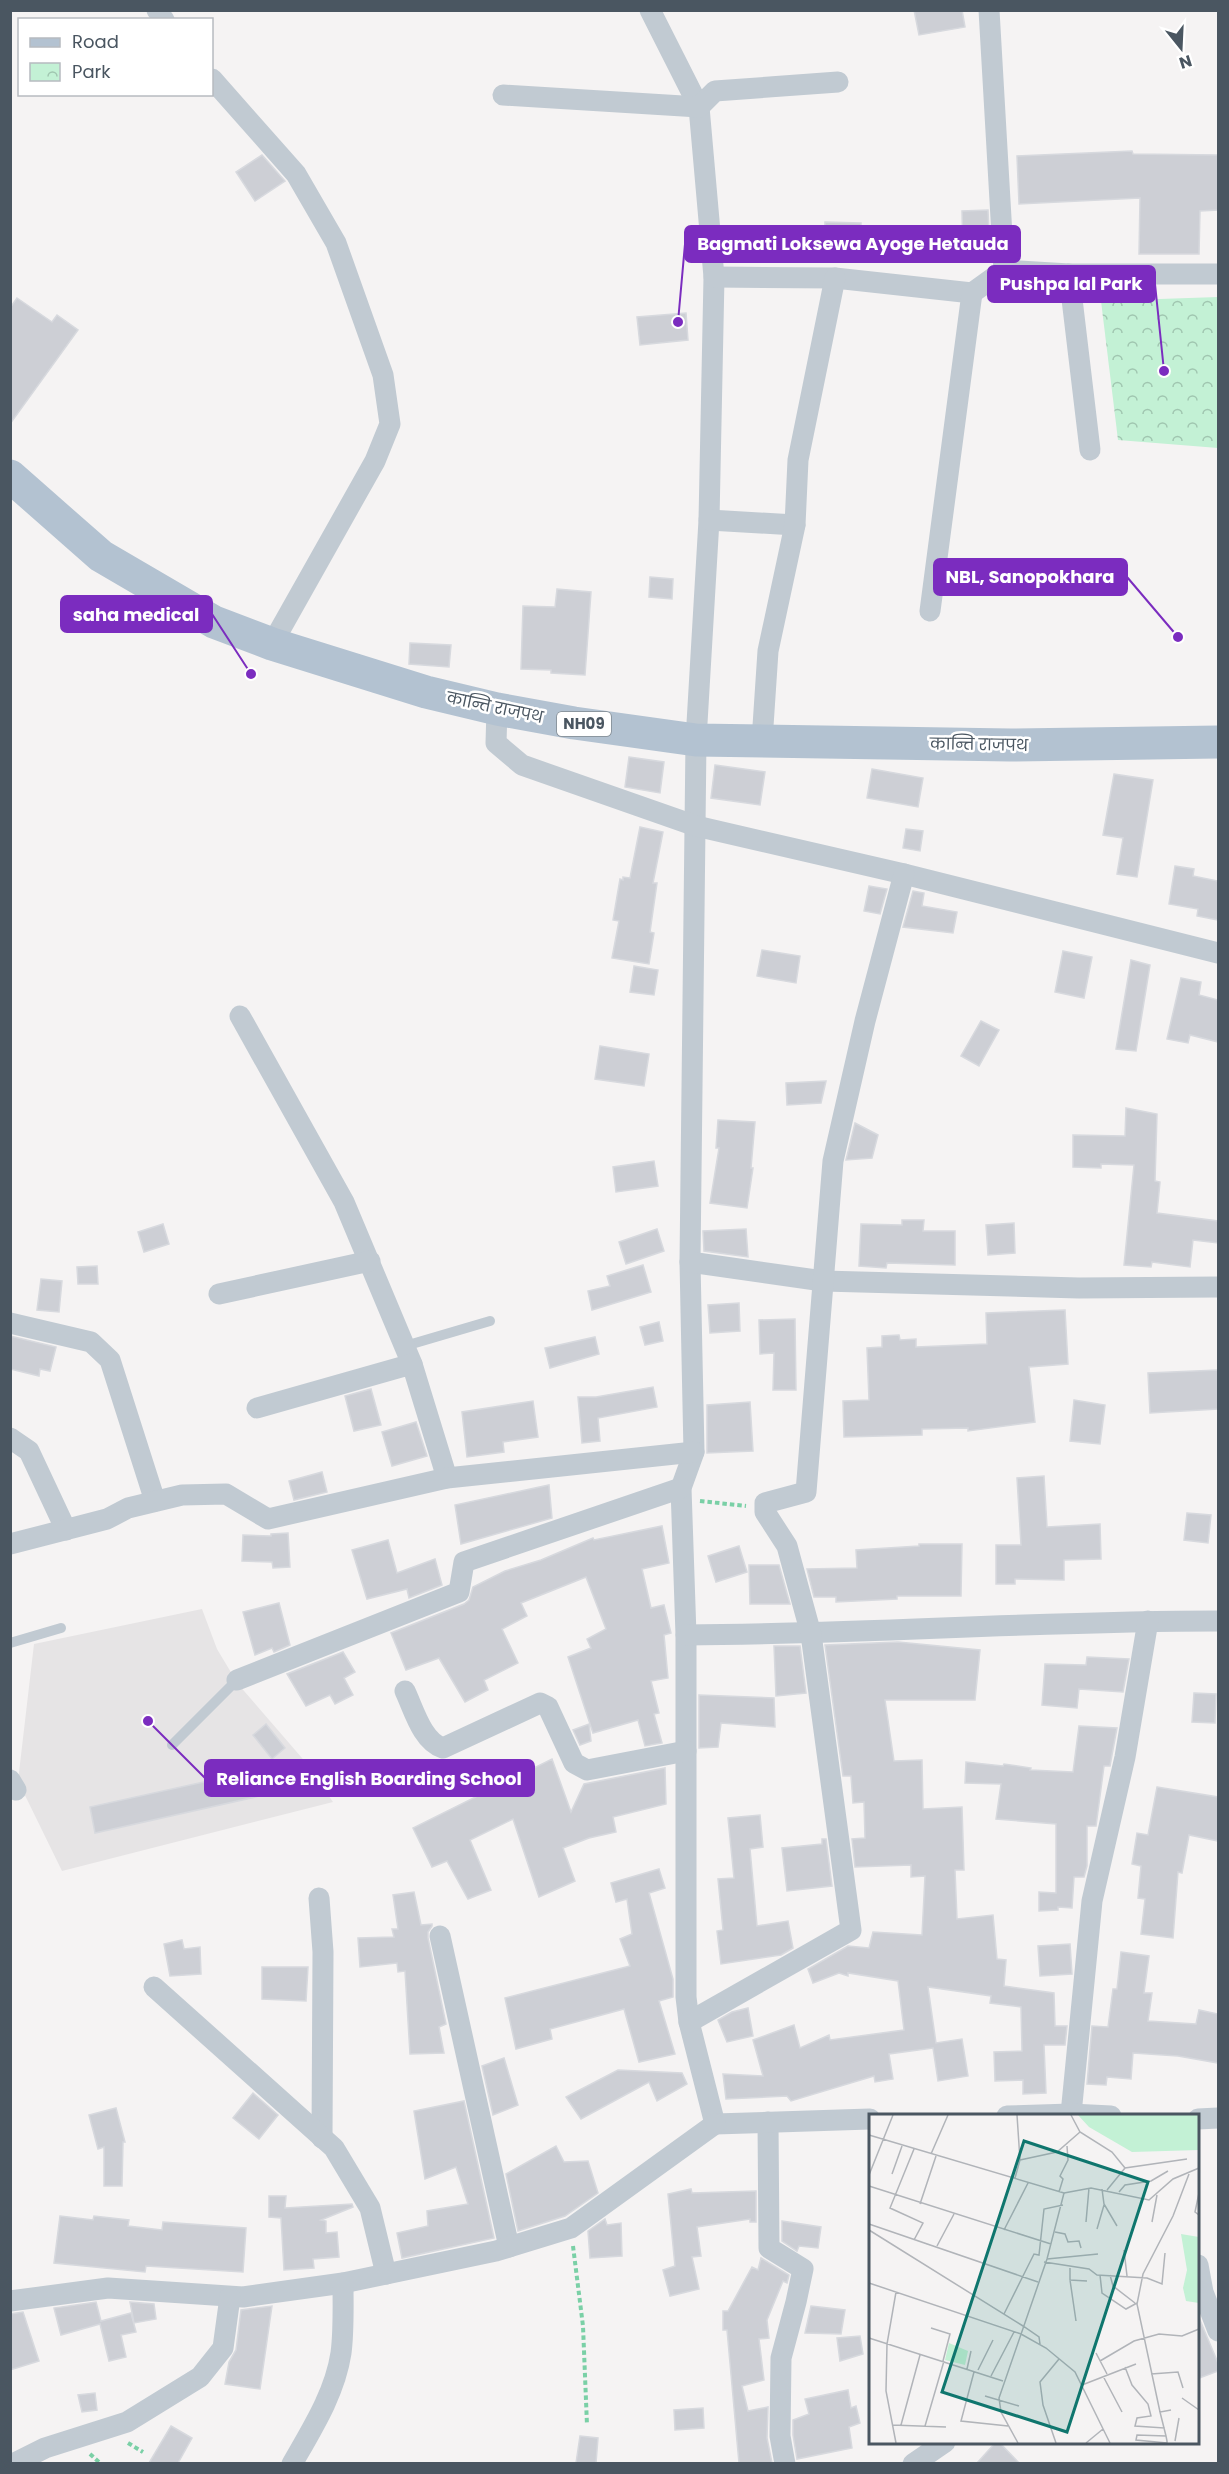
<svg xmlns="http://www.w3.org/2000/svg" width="1229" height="2474" viewBox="0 0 1229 2474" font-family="Poppins,'Noto Sans Devanagari',sans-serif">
<defs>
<pattern id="park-crowns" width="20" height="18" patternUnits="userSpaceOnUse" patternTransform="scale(1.5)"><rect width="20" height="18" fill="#c3f1d5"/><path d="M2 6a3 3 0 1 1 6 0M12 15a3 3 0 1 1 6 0" fill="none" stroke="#a0c6b0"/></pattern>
</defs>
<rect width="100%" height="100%" fill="#f5f3f3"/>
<polygon fill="#e6e4e5" points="202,1609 217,1649 238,1684 302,1758 333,1802 62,1871 18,1781 34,1644"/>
<polygon fill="url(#park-crowns)" points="1218,297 1218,448 1118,440 1101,301"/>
<g fill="#cdcfd5" stroke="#d7d9de" stroke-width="1.5">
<polygon points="914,10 962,10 965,27 919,35"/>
<polygon points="1132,151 1133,154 1218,155 1218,210 1200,211 1199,254 1139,254 1140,198 1019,204 1017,156"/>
<polygon points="262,155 285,181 255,201 236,172"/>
<polygon points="988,210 990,255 963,256 962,211"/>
<polygon points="825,222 861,223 860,252 824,251"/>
<polygon points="17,298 52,322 57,315 78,330 10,424 10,308"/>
<polygon points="686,313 688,340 640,345 637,317"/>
<polygon points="650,577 673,579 672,599 649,597"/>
<polygon points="557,589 591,592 585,675 551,673 551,670 521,669 523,606 555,607"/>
<polygon points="410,643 451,645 449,667 409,664"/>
<polygon points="629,757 664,762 660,793 625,787"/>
<polygon points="715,765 765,772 760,805 711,798"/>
<polygon points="872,769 923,778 918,807 867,798"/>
<polygon points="1114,774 1153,780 1137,877 1117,874 1123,838 1103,835"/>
<polygon points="640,827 663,832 653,883 657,883 650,932 654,933 649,964 612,958 619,921 613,920 620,879 623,880 623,877 630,878"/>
<polygon points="906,829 923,831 920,851 903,848"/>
<polygon points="1175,866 1194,869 1193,876 1218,881 1218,920 1197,916 1198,909 1169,904"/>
<polygon points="869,886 887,889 880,914 864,911"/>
<polygon points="913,891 924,893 922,906 957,912 953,933 903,927"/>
<polygon points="762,950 800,956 796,983 757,976"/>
<polygon points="1063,951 1092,957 1084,998 1055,992"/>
<polygon points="1131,960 1150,965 1136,1051 1116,1049"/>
<polygon points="634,966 658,970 654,995 630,992"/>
<polygon points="1181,978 1201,982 1199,995 1218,1000 1218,1042 1190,1035 1188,1043 1167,1039"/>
<polygon points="981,1021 999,1030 979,1066 961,1056"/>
<polygon points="600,1046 649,1054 644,1086 595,1079"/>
<polygon points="826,1081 821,1103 787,1105 786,1083"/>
<polygon points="1126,1108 1157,1114 1155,1181 1160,1182 1157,1213 1218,1221 1218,1243 1193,1240 1190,1267 1152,1262 1151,1267 1124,1265 1134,1165 1101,1164 1101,1168 1073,1167 1073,1135 1125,1136"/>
<polygon points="718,1120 755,1122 751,1168 753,1168 747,1208 710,1203 719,1148 716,1148"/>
<polygon points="855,1123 878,1135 872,1158 846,1160"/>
<polygon points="654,1161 658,1186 616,1192 613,1167"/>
<polygon points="902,1220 924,1220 923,1231 955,1231 955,1265 887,1263 886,1268 859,1266 861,1224 902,1225"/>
<polygon points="1014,1223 1015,1253 988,1255 986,1225"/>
<polygon points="163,1224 169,1244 144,1252 138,1232"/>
<polygon points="657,1229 664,1251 626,1264 619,1242"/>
<polygon points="746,1229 748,1257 704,1251 703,1231"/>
<polygon points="643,1265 651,1292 592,1310 588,1291 610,1286 607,1276"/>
<polygon points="97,1266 98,1284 78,1284 77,1267"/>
<polygon points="41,1279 62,1281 59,1312 37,1310"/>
<polygon points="739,1303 740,1331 710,1333 708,1305"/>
<polygon points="1065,1310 1068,1364 1029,1367 1035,1422 968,1431 968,1428 922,1429 922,1435 844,1437 843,1401 869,1400 867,1348 882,1347 882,1336 899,1335 900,1340 916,1339 916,1347 987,1344 986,1313"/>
<polygon points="795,1319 796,1390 773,1390 774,1353 760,1354 759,1320"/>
<polygon points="659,1322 663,1341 645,1345 640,1327"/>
<polygon points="10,1336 56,1347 50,1371 40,1369 39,1376 10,1369"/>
<polygon points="595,1337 599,1354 550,1368 545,1348"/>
<polygon points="1218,1370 1218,1409 1150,1413 1148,1373"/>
<polygon points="653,1387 657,1407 598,1418 600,1441 582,1443 578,1397 596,1397"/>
<polygon points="371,1389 381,1425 354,1431 345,1396"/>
<polygon points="1074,1400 1105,1405 1100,1444 1070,1441"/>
<polygon points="533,1401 538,1437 503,1442 504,1452 467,1457 462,1412"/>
<polygon points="750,1402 753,1451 707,1453 707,1405"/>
<polygon points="416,1422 427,1456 392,1466 382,1432"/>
<polygon points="322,1472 327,1492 294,1500 289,1481"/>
<polygon points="1044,1476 1047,1527 1100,1524 1101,1559 1064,1560 1064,1580 1015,1579 1015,1584 996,1584 996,1545 1021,1545 1017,1478"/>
<polygon points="549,1485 552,1518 461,1544 455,1505"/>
<polygon points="1187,1513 1211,1515 1208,1543 1184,1540"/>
<polygon points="662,1526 669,1563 642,1569 651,1608 664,1605 671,1633 664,1635 668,1678 651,1681 659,1713 654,1714 662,1743 645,1746 638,1720 593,1733 568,1657 591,1648 587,1639 606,1629 586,1577 521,1603 527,1616 502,1629 518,1663 484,1680 488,1690 465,1702 439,1658 406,1670 391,1633 464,1604 469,1600 473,1587 505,1571 541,1560 593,1538 594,1540"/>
<polygon points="288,1533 290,1567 273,1568 272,1562 242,1561 243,1535 271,1536 271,1534"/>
<polygon points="388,1540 397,1573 435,1559 442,1585 409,1598 407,1589 367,1599 352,1550"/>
<polygon points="919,1544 962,1544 961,1596 897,1596 897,1599 836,1602 836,1597 814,1597 807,1569 857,1568 856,1550 919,1546"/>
<polygon points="739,1546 747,1572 716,1582 708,1556"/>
<polygon points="749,1565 779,1565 790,1604 750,1604"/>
<polygon points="279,1603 290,1645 274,1652 272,1648 255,1655 243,1612"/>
<polygon points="898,1642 980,1650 975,1700 885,1700 894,1761 922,1760 923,1809 962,1807 964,1870 955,1870 957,1919 993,1915 997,1959 1006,1960 1004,1986 1054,1993 1055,2026 1067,2026 1065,2045 1044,2045 1046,2093 1023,2094 1023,2080 995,2081 994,2052 1022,2051 1021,2007 990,2003 991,1996 928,1987 936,2043 962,2039 968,2076 938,2081 933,2048 889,2054 893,2079 875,2082 874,2076 791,2101 787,2096 726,2099 723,2074 763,2076 753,2040 794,2025 800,2048 829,2035 830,2040 904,2030 898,1981 848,1973 848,1976 839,1973 813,1983 808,1969 848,1946 869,1948 873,1932 922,1935 925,1876 911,1877 911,1865 855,1867 852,1839 865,1838 864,1802 853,1803 851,1776 843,1776 825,1645"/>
<polygon points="774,1646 800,1646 806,1693 776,1696"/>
<polygon points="343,1652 355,1672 344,1678 353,1695 335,1704 330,1695 306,1706 287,1674"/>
<polygon points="1087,1657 1129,1659 1123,1692 1079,1689 1077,1708 1042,1705 1045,1664 1086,1665"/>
<polygon points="1194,1693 1216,1694 1215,1723 1192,1722"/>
<polygon points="699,1695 774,1698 775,1727 721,1723 718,1747 699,1748"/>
<polygon points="266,1724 285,1748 272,1759 253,1735"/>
<polygon points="589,1724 591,1741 580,1745 573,1730"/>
<polygon points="1079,1726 1117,1728 1112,1755 1110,1766 1104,1766 1096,1826 1087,1826 1087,1866 1084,1877 1074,1877 1072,1908 1058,1907 1058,1910 1039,1911 1039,1892 1056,1893 1056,1824 996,1819 1001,1784 965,1783 966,1762 1003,1766 1004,1764 1031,1768 1030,1770 1073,1772"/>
<polygon points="552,1759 571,1812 584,1784 665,1768 666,1804 613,1817 616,1832 589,1838 563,1848 575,1881 539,1897 513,1819 470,1840 491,1890 468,1899 447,1861 432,1867 413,1828"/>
<polygon points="305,1768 309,1785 95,1833 90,1807 258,1770 243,1781"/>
<polygon points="1157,1787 1218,1797 1218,1841 1189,1835 1182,1873 1178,1872 1173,1938 1141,1934 1145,1899 1138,1898 1141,1866 1132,1864 1137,1833 1148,1835"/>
<polygon points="760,1815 763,1847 750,1849 757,1926 788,1921 793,1948 781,1955 721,1964 717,1931 723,1930 718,1879 734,1878 728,1818"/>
<polygon points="822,1839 826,1839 832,1886 787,1891 782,1848 822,1844"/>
<polygon points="659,1869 665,1888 649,1893 673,1979 673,1997 659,2001 675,2054 639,2062 624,2009 550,2029 552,2039 516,2049 505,1998 630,1966 620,1939 632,1934 627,1899 616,1902 611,1883"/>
<polygon points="414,1892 421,1925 432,1924 432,1926 428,1932 428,1938 446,2024 439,2027 444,2053 410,2054 405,1971 398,1972 397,1963 360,1967 358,1938 394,1937 392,1929 398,1929 393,1895"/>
<polygon points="182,1940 184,1949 200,1947 201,1974 170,1976 164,1944"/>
<polygon points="1070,1944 1072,1974 1040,1976 1038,1946"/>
<polygon points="1121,1952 1149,1956 1144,1993 1152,1993 1148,2021 1196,2024 1199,2010 1218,2014 1218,2063 1178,2056 1133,2053 1131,2079 1107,2077 1106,2085 1087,2084 1092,2026 1108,2027 1113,1989 1117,1989"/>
<polygon points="262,1967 308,1967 306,2001 262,1999"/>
<polygon points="748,2008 753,2036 727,2042 718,2020 732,2012"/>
<polygon points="504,2058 518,2105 493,2115 482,2066"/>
<polygon points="618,2070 682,2073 687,2084 657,2101 649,2082 581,2119 566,2097"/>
<polygon points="253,2093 278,2115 259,2139 233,2118"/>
<polygon points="464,2101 494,2238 402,2258 397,2233 428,2226 427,2211 468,2204 456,2167 425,2179 414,2111"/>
<polygon points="116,2108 125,2142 123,2142 122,2186 104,2186 104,2147 98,2149 89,2115"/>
<polygon points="556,2146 564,2162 588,2161 598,2193 565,2216 518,2231 506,2174"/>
<polygon points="691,2189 692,2193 756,2191 756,2222 750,2222 750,2219 697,2227 701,2256 692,2257 699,2289 670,2296 663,2270 675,2266 668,2194"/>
<polygon points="269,2196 286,2196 285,2208 352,2204 353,2207 321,2220 326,2221 326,2233 337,2232 339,2257 313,2259 314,2268 284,2270 281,2218 269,2217"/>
<polygon points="60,2216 93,2220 94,2216 129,2220 128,2226 162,2230 163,2222 246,2228 243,2272 146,2266 145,2272 54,2263"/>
<polygon points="605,2219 607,2225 621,2223 622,2256 590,2258 588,2231"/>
<polygon points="782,2221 821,2227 818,2248 799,2246 797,2251 782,2241"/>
<polygon points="761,2258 789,2275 787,2283 783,2281 767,2320 769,2338 759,2339 764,2380 742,2386 748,2411 768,2407 767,2438 772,2463 739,2463 727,2330 723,2330 723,2311 728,2311 752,2267 758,2270"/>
<polygon points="96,2302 101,2321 131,2313 136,2332 121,2335 126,2357 109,2361 100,2324 61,2335 54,2308"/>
<polygon points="130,2302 154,2304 156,2319 134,2323"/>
<polygon points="272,2306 260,2389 225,2384 229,2362 236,2350 241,2310"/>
<polygon points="811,2306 845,2310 841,2334 805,2333"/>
<polygon points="23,2312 39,2361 10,2370 10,2314"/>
<polygon points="1197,2313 1218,2363 1218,2371 1197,2379"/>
<polygon points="860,2336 863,2354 840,2361 837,2338"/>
<polygon points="848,2390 851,2408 856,2406 860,2423 849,2427 852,2448 797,2459 793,2435 793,2420 809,2414 805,2399"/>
<polygon points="95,2393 97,2410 82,2412 78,2395"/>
<polygon points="703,2408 704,2428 675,2430 674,2410"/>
<polygon points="171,2426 192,2438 178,2463 149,2463"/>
<polygon points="580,2436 598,2438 596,2463 576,2463"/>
<polygon points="996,2442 999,2442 1019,2463 977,2463"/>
</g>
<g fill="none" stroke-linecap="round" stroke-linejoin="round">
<g stroke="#7ad0a6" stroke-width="4" stroke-dasharray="4.5 3" stroke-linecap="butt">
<polyline points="700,1501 746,1506"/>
<polyline points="573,2246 583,2326 587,2425"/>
<polyline points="128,2443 143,2452"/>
<polyline points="90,2454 101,2464"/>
</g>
<g stroke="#c1cad2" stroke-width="10">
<polyline points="405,1346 490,1321"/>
<polyline points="10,1643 61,1628"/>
<polyline points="172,1745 237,1680"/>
</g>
<g stroke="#c1cad2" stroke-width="21">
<polyline points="157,10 164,20"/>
<polyline points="650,10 699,107 714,277 709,520 696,740 690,1262 694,1452 681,1488 686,1635 686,1997 689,2022 715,2124"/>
<polyline points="989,10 1004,270"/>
<polyline points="212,79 296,174 336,243 383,375 390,424 375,461 272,644"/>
<polyline points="503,95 699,107 715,91 838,82"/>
<polyline points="1069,274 1090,450"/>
<polyline points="714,277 835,278 972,293 1004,270 1069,274 1218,274"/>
<polyline points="709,520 795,525"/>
<polyline points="930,611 972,293"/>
<polyline points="497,709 496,743 522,765 696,826 904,874 1218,953"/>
<polyline points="762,741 768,651 795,525 798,460 835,278"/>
<polyline points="240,1016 344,1202 412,1364"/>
<polyline points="690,1262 823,1281 1079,1288 1218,1287"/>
<polyline points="219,1294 370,1261"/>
<polyline points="10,1323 91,1342 110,1360 155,1501"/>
<polyline points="257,1408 412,1364 447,1478"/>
<polyline points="10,1438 29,1451 66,1530"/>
<polyline points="10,1544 107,1519 128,1508 182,1495 226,1494 268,1519 447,1478 694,1452"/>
<path d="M 686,1635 C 864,1634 1041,1621 1218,1621"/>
<polyline points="237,1680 459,1592 464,1562 681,1488"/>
<path d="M 405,1691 C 414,1710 422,1741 443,1748 L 540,1703 L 548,1707 L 574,1763 L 587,1770 L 686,1751"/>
<polyline points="10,1780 16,1790"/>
<polyline points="319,1898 323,1952 322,2138"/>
<polyline points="440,1936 509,2247"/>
<polyline points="154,1987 334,2148 370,2208 386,2274"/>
<polyline points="689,2022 851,1930 811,1634 787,1546 765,1512 765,1503 806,1492 833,1161 865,1021 904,874"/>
<polyline points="1071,2114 1092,1901 1125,1757 1148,1621"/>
<polyline points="1007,2116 1071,2114 1111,2116"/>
<polyline points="1198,2119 1218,2118"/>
<polyline points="768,2122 769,2248 803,2269 796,2302 781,2358 780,2436 785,2464"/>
<polyline points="715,2124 870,2119"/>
<polyline points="1198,2265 1203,2292 1218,2331"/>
<polyline points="10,2301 108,2288 243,2297 343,2283 496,2251 571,2228 715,2124"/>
<polyline points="13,2464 45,2448 127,2422 200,2377 223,2348 230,2297"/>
<path d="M 292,2464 C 312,2429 335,2393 341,2353 C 344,2330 343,2306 343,2283"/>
<polyline points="913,2464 945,2442"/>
</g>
<polyline stroke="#b3c2d1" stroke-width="33" points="10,476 101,556 214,622 272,644 426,692 497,709 574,723 696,740 1010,745 1218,742"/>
</g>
<g text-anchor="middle" stroke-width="5" stroke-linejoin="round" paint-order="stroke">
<rect fill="#fff" stroke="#808990" stroke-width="1.5" x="557" y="712" width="54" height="24" rx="4.5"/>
<g font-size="15" font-weight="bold" fill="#4a5661">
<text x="584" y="729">NH09</text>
</g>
<g font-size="16" fill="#4a5661" stroke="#fff">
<text transform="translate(495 707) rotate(12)" y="6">कान्ति राजपथ</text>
<text transform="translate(979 744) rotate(1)" y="6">कान्ति राजपथ</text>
</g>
</g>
<g transform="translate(869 2114)">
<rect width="330" height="330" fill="#f5f3f3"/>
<path d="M 209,1 L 330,1 L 330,36 L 263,38 L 220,13 ZM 312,120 L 330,123 L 330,189 L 317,187 L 314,174 L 318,156 Z" fill="#c3f1d5"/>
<path d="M 80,229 L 99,237 L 96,251 L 76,246 Z" fill="#c3f1d5"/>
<path fill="none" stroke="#b1b4b9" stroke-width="1.5" d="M 202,1 L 211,18 L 243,38 L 256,54M 0,21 L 195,79M 45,35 L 21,94 L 54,109 L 45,126M 62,40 L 79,1M 151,46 L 188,38 L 211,18M 23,60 L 33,32M 0,61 L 24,1M 146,64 L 151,46 L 148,1M 0,72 L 182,130M 233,75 L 235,90 L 248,112M 238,76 L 256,54 L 318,45M 190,78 L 194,65 L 191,62 L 199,46 L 198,32M 250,78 L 256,71 L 282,67 L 299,57M 195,79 L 222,74 L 280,86 L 304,65 L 330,54M 330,79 L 326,98 L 330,101M 51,90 L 67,42M 217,108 L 220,74M 283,108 L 288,81M 0,110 L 169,168M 228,115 L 235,91M 0,116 L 154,212 L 170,223 L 171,230M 135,116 L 159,69M 186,118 L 196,120 L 199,128 L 210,127 L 212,134M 68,132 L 85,100M 255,136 L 258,162M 178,145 L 229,140M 175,148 L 220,155 L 228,161 L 278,164 L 293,170 L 296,139M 201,154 L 201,166 L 218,167M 231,161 L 233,179 L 257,195 L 268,189M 241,161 L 244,172 L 266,189M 201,166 L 207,207M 0,169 L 152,220 L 177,234 L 206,258 L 241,329M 27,178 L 18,230 L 17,277 L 27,329M 135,200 L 165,140 L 170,141 L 175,95 L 194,91M 62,214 L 81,220 L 74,247M 0,224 L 134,267M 227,239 L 238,260M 231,247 L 265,227 L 290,220 L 313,222 L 330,215M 256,253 L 263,271 L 279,290 L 282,302 L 268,304 L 266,312 L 295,314 L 291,298 L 302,296M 98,255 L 102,237M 109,256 L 124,226M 105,258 L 92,307 L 139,312M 282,260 L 309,258 L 314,274M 122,262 L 145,218M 234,262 L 253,298M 213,271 L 267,250M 116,282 L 150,292M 313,284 L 330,296M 291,298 L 268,190 L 274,160 L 304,102 L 320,60M 23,311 L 77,313M 32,311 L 51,241M 56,312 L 75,247M 295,314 L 297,322 L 298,327 L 298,329 L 267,326 L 268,321 L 297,322M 306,327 L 310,304M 149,329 L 132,298 L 130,284 L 178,145 L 195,79M 187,329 L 174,291 L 171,268 L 190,245M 217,329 L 234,315"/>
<path fill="#0f766e" fill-opacity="0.15" stroke="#0f766e" stroke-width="3" d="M 155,27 L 279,68 L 198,318 L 73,278 Z"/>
<rect width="330" height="330" fill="none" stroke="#4a5661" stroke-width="3"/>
</g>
<path fill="none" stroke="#7b2cbf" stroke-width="2" d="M678 322L685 244M1164 371L1155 284M1178 637L1127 577M251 674L212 614M148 1721L205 1778"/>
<g fill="#7b2cbf" stroke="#fff" stroke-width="2">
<circle cx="678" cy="322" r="6"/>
<circle cx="1164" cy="371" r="6"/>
<circle cx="1178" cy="637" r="6"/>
<circle cx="251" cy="674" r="6"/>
<circle cx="148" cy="1721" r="6"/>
</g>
<g fill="#7b2cbf" stroke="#7b2cbf" stroke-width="2">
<rect x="685" y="226" width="335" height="36" rx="6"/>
<rect x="988" y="266" width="167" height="36" rx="6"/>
<rect x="934" y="559" width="193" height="36" rx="6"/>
<rect x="61" y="596" width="151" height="36" rx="6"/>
<rect x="205" y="1760" width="329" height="36" rx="6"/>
</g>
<g font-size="18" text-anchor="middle" font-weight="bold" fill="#fff">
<text x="853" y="250">Bagmati Loksewa Ayoge Hetauda</text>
<text x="1071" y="290">Pushpa lal Park</text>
<text x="1030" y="583">NBL, Sanopokhara</text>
<text x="136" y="621">saha medical</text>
<text x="369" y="1785">Reliance English Boarding School</text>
</g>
<rect width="1229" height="2474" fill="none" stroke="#4a5661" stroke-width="24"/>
<rect x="18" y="18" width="195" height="78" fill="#ffffff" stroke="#b7bbc0" stroke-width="1.5"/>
<rect x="30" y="38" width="30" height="9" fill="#b3c2d1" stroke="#b7bbc0" stroke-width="1.5"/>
<text x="72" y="48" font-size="18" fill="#4a5661">Road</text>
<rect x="30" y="63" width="30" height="18" fill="url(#park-crowns)" stroke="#b7bbc0" stroke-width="1.5"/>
<text x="72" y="78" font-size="18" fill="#4a5661">Park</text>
<g transform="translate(1181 48) rotate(162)" stroke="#ffffff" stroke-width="4.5" paint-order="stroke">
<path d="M0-4.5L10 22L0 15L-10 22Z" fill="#4a5661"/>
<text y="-9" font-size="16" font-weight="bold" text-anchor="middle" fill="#4a5661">N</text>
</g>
</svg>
